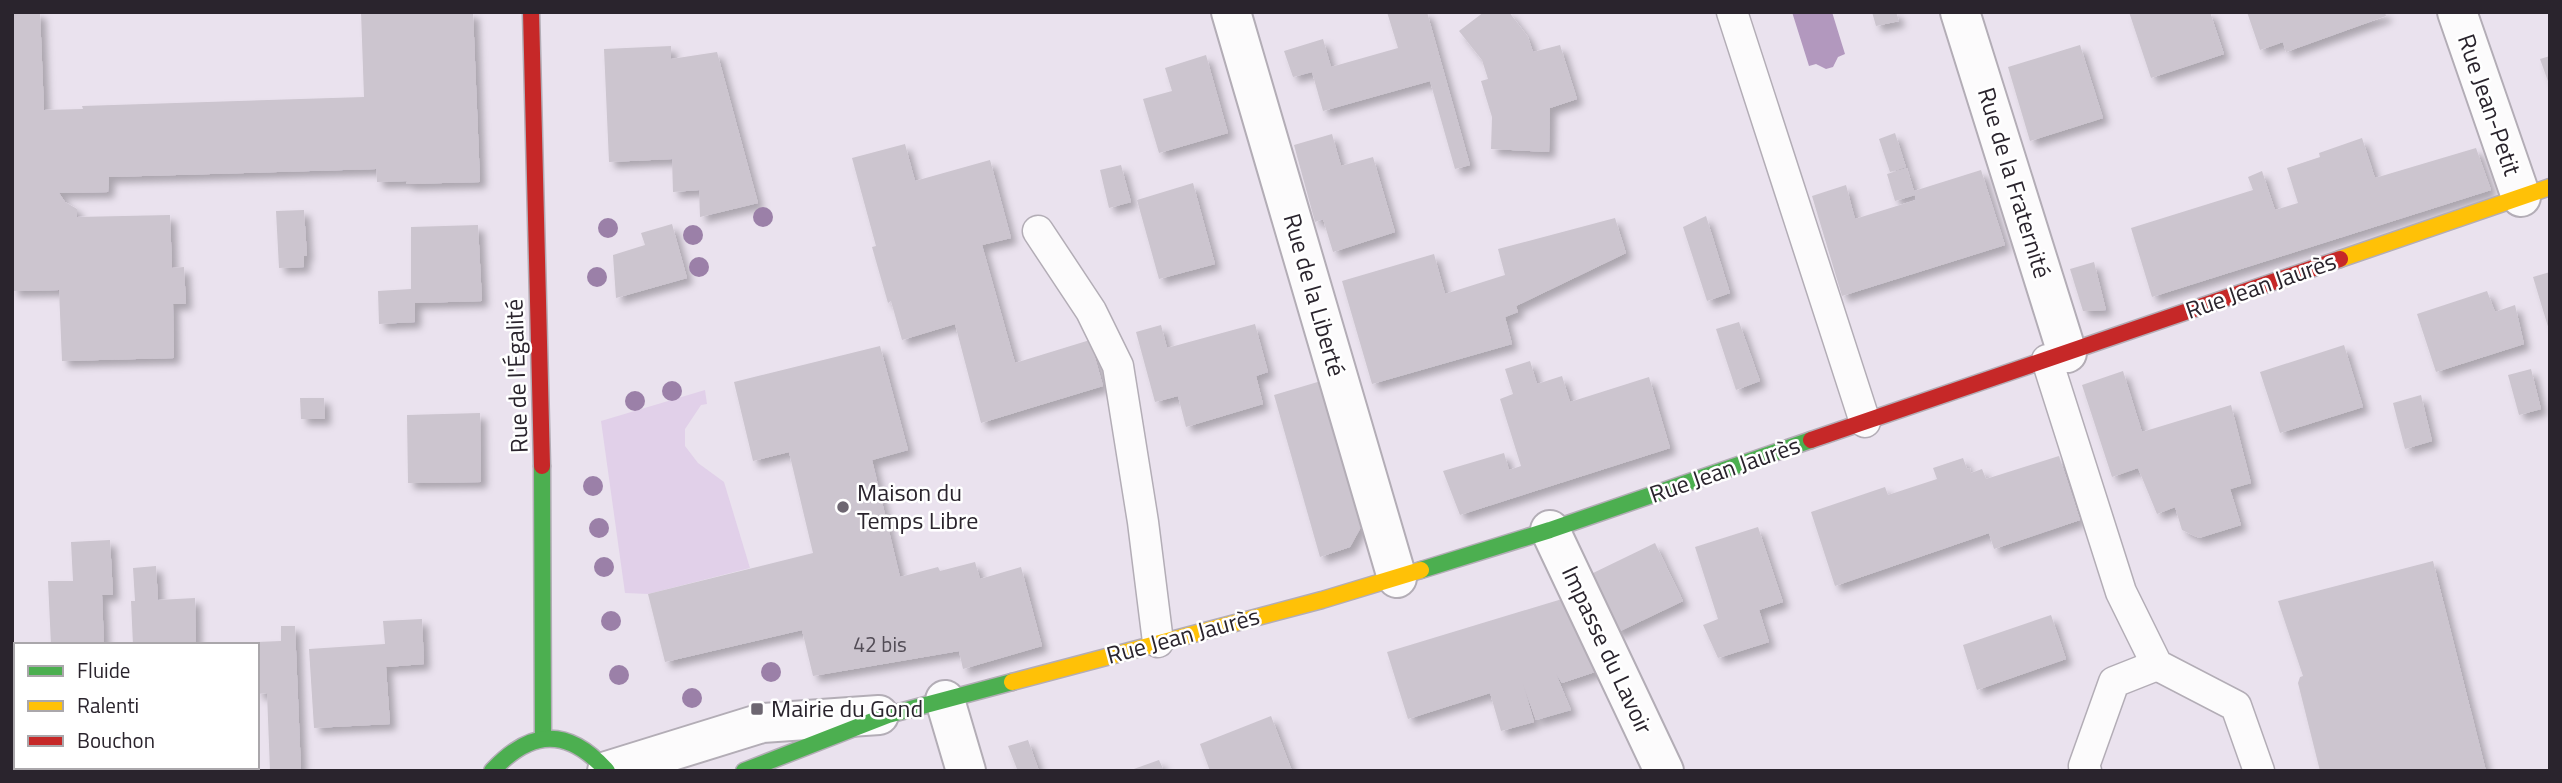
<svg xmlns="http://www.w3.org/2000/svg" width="2562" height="783" viewBox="0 0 2562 783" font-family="'Titillium Web',sans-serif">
<defs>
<filter id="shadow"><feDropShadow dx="6" dy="6" stdDeviation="3.5" flood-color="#0004"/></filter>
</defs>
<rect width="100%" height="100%" fill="#eae2ee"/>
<polygon fill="#e1d0e9" points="705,390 707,404 701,405 685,429 685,446 698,463 724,482 750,568 648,594 625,593 601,421"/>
<polygon fill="#b298be" points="1792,12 1832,12 1845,54 1838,57 1833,67 1826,69 1816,64 1809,66"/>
<g fill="#ccc5cf" filter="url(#shadow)">
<polygon points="12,12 40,12 44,110 83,109 82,106 364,97 361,12 473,12 480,182 406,184 407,181 377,182 376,169 109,177 108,192 59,193 65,202 77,209 77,217 170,215 172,268 184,267 186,304 173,304 174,358 62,361 59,290 12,291"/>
<polygon points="1387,12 1427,12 1470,165 1455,169 1430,81 1323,111 1312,72 1293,77 1284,51 1323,39 1331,67 1398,48"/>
<polygon points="1484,12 1509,12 1528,37 1533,52 1560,45 1577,99 1550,108 1549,152 1491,149 1492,117 1481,81 1488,79 1482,60 1459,31"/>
<polygon points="1872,12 1896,12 1899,21 1876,26"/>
<polygon points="2129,12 2210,12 2224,54 2151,78"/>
<polygon points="2247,12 2385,12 2386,16 2286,52 2283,42 2260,50"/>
<polygon points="2080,45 2103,118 2030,141 2008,67"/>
<polygon points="671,46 671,59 717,52 758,203 700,217 699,190 673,192 672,159 609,162 604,49"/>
<polygon points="1206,55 1228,133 1159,153 1143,99 1172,91 1165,68"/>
<polygon points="2550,56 2550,84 2549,84 2540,59"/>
<polygon points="1895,133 1906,167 1890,172 1879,139"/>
<polygon points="1332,134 1341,166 1373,157 1395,232 1333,252 1323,219 1315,222 1294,145"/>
<polygon points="2362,138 2375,178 2476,148 2491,190 2152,297 2131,228 2253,190 2248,177 2262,171 2275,210 2298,203 2287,168 2320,157 2319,153"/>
<polygon points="905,144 915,181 990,160 1011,238 982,245 1015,363 1090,340 1103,386 981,423 955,324 902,340 891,301 888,303 872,247 876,246 852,158"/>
<polygon points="1121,165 1131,202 1109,208 1100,170"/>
<polygon points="1907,168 1914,191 1981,170 2005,245 1842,296 1812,196 1846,185 1855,219 1916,200 1915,195 1895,201 1887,174"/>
<polygon points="1193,183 1215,264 1159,279 1137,200"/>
<polygon points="304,210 307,256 304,256 304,267 279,268 276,211"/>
<polygon points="1706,216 1730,293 1707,301 1683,227"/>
<polygon points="1615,218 1626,253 1516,306 1518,312 1505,317 1512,344 1372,384 1342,281 1434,254 1445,294 1505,275 1498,249"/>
<polygon points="672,224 687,278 616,298 613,255 645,245 641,233"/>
<polygon points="478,225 482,301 415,303 415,322 379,324 378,291 411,289 411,227"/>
<polygon points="2094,262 2106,310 2083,311 2070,269"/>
<polygon points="2550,272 2550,330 2549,330 2533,277"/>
<polygon points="2487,291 2495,312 2515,305 2524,344 2436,372 2417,314"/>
<polygon points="1739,322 1760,381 1736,390 1716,329"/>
<polygon points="1255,324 1268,372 1256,376 1263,404 1186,427 1178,396 1155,402 1136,332 1161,325 1167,348"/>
<polygon points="2344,345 2363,407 2280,433 2260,372"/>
<polygon points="880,346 908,450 872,460 900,577 938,567 940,571 975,562 980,579 1021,567 1042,646 963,669 959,651 813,676 802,630 665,662 648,594 813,553 789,452 753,461 734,382"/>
<polygon points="1530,361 1537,384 1562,376 1570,402 1649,377 1670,448 1460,515 1443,471 1504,453 1509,470 1521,466 1500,399 1513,394 1505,369"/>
<polygon points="2531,369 2541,409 2519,415 2508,375"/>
<polygon points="2123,371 2142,432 2231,405 2251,483 2230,489 2241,525 2199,538 2182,530 2175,507 2157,514 2138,468 2112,477 2082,385"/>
<polygon points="1321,381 1334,426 1331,427 1361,527 1350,547 1320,557 1274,395"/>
<polygon points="2421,395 2432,441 2405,449 2393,403"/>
<polygon points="300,398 324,398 325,419 301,419"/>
<polygon points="480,413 481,482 408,483 407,415"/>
<polygon points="2059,456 2080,520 1994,549 1989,533 1835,586 1811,512 1885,487 1888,495 1937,479 1933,468 1963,458 1967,469 1970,468 1971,473 1982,469 1986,479"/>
<polygon points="1758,527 1783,602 1759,610 1769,642 1718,658 1703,625 1718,619 1695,547"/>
<polygon points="110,540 113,595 102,595 104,645 51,645 48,581 73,581 71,542"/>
<polygon points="1655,543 1683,601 1616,633 1589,575"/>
<polygon points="2433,561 2486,771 2320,771 2298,683 2300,677 2303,676 2278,601"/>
<polygon points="156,566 158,600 195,598 196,645 133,645 131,601 135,601 133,568"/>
<polygon points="1572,596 1598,671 1562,683 1556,674 1571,710 1536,720 1523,684 1534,722 1501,731 1490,693 1408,719 1387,652"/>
<polygon points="2051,615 2066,659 1977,690 1963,645"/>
<polygon points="422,619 424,664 386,667 390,724 314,728 309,649 385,644 383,621"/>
<polygon points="281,626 295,626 301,771 270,771 267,693 257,694 257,642 281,641"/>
<polygon points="12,703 16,703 16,755 14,755"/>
<polygon points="1271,716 1292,771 1210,771 1200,744"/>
<polygon points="1028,740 1039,771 1012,771 1017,769 1008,746"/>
<polygon points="1159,760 1164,771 1132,771 1131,770"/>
<polygon points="14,767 81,767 82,771 15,771"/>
<rect x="164" y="767" width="39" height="4"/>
</g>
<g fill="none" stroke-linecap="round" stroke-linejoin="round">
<g stroke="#b3adb6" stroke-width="33">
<g id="lane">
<polyline points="1732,12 1865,422"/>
<polyline points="1038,231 1091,311 1118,366 1143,522 1158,642"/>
<polyline points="2047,360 2121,592 2157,665 2236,706 2259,771"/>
<polyline points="2086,771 2084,766 2114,682 2157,665"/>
</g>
</g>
<g stroke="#b3adb6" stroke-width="42">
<g id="street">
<polyline points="1231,12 1397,578"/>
<polyline points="1960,12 2067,353"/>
<polyline points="2457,12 2521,197"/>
<polyline points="1550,530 1664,771"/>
<polyline points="945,700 966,771"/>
<polyline points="607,771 762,723 879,715"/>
</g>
</g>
<g stroke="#b3adb6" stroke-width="19">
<g id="fast">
<polyline points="542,466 543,737"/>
<polyline points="1421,570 1550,530 1811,440"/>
<path d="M 492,771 C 531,729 568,727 607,771"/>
<polyline points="744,771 888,715 1012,682"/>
</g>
</g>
<g stroke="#b3adb6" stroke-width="19">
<g id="slow">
<polyline points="2340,259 2550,187"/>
<polyline points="1012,682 1322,600 1421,570"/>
</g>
</g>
<g stroke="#b3adb6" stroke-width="19">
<g id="jam">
<polyline points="531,12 542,466"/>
<polyline points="1811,440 2340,259"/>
</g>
</g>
<use href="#lane" stroke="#fcfbfc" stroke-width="30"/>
<use href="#street" stroke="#fcfbfc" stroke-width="38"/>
<use href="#fast" stroke="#4caf50" stroke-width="16"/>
<use href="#slow" stroke="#ffc107" stroke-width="16"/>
<use href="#jam" stroke="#c62828" stroke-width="16"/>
</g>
<g fill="#9b80a8">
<circle cx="763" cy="217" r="10"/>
<circle cx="608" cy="228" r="10"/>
<circle cx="693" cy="235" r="10"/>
<circle cx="699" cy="267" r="10"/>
<circle cx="597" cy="277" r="10"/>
<circle cx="672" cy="391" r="10"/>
<circle cx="635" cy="401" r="10"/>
<circle cx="593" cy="486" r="10"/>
<circle cx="599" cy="528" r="10"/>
<circle cx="604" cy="567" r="10"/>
<circle cx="611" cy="621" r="10"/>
<circle cx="771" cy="672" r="10"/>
<circle cx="619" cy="675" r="10"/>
<circle cx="692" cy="698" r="10"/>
</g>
<g fill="#6d6671" stroke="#fff" stroke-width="2.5">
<circle cx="843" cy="507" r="7"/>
<rect x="750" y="702" width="14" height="14" rx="3.5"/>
</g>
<g text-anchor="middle" stroke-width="5" stroke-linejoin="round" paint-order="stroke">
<g font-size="21" fill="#524c56">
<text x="880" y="652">42 bis</text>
</g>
<g font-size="24" fill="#2a242d" stroke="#fff">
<text transform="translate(2489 105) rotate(71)" y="8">Rue Jean-Petit</text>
<text transform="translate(2014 183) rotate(73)" y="8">Rue de la Fraternité</text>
<text transform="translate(2261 286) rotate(-19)" y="8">Rue Jean Jaurès</text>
<text transform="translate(1314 295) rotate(74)" y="8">Rue de la Liberté</text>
<text transform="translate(517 376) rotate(-92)" y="8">Rue de l'Égalité</text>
<text transform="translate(1725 470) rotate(-19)" y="8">Rue Jean Jaurès</text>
<text transform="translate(1183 636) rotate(-15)" y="8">Rue Jean Jaurès</text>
<text transform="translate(1607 650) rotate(65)" y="8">Impasse du Lavoir</text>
</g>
<g font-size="24" fill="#2a242d" stroke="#fff" text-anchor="start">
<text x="857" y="501">Maison du<tspan x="857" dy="28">Temps Libre</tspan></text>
<text x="771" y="717">Mairie du Gond</text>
</g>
</g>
<rect width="2562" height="783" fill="none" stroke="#2a242d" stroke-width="28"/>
<rect x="14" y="643" width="245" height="126" fill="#ffffff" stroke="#aaa7ab" stroke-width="2"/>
<rect x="28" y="666" width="35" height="10" fill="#4caf50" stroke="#aaa7ab" stroke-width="2"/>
<text x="77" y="678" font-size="21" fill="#2a242d">Fluide</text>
<rect x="28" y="701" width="35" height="10" fill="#ffc107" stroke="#aaa7ab" stroke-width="2"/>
<text x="77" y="713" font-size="21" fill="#2a242d">Ralenti</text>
<rect x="28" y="736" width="35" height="10" fill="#c62828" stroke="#aaa7ab" stroke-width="2"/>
<text x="77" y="748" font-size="21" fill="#2a242d">Bouchon</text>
</svg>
